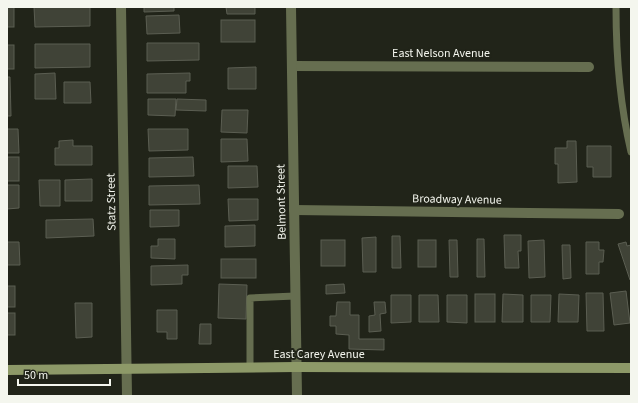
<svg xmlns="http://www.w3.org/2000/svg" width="638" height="403" viewBox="0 0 638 403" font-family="'Source Sans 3',sans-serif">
<rect width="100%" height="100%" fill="#212419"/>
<g fill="#404337" stroke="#5b5e52">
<rect x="7" y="7" width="7" height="20"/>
<polygon points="34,7 90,7 90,26 35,27"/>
<polygon points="144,7 174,7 174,11 144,12"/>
<polygon points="226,7 255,7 255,14 227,14"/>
<polygon points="179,15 180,33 147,34 146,16"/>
<rect x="221" y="20" width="34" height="22"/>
<polygon points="147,43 199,43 199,60 147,61"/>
<polygon points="35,44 90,44 90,67 35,68"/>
<rect x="7" y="45" width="7" height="24"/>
<polygon points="256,67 256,89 228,89 228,68"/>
<polygon points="55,73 56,99 35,99 35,74"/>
<polygon points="190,73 190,81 186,81 186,93 147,93 147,74"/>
<polygon points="7,77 10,77 11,116 7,116"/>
<polygon points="64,82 90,82 91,103 64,103"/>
<polygon points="148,99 176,99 175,116 148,115"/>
<polygon points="177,99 206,100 206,111 176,110"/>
<polygon points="222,110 248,110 247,133 221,132"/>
<polygon points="7,129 18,129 19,153 7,153"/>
<polygon points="148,129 188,129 188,150 149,151"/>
<polygon points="221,139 247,139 248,161 221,162"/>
<polygon points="73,140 73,146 92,146 92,165 55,165 55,148 59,148 59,141"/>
<polygon points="567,141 576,141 577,182 558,183 558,164 555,164 555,148 567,148"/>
<polygon points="587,146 611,146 611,177 593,177 593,167 587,167"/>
<rect x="7" y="157" width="12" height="24"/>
<polygon points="193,157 194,176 149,177 149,158"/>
<polygon points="228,166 257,166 258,187 228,188"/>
<polygon points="92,179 92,201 65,201 65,180"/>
<polygon points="39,180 60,180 60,206 40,206"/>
<polygon points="7,185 19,185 19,208 7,209"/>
<polygon points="199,185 200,204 149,205 149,186"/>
<polygon points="228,199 258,199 258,220 229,221"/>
<polygon points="150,210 179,210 179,226 150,227"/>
<polygon points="93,219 94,236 46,238 46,220"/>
<polygon points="255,225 255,246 225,247 225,226"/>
<polygon points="504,235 521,235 521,251 518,251 519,268 505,268"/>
<polygon points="392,236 400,236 401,268 392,268"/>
<polygon points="376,237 376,272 363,272 362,238"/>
<polygon points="158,239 175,239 175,259 151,258 151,246 158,246"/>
<polygon points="477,239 484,239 485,277 477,277"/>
<rect x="321" y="240" width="24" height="26"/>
<rect x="418" y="240" width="18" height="27"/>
<polygon points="449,240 457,240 458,277 450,277"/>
<polygon points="544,240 545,277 529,278 528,241"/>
<polygon points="7,242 19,242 20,265 7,265"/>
<polygon points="586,242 599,242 599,250 604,250 603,262 599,262 599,274 586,274"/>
<polygon points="626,242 627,246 631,245 631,279 630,280 618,244"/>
<polygon points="562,245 570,245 571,278 563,279"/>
<rect x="221" y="259" width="35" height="19"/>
<polygon points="188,265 188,275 182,275 182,284 151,285 151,266"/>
<polygon points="219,284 247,285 246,319 218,318"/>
<polygon points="344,284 345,293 326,294 326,285"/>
<rect x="7" y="286" width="8" height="21"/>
<polygon points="626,291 630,323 614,325 610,293"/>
<polygon points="586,293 603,293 604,331 587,331"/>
<rect x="475" y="294" width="20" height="28"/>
<polygon points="503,294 523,295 523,322 502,322"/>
<polygon points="559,294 579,295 578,322 558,322"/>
<polygon points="391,295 411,295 411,322 391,323"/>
<polygon points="419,295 438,295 439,322 419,322"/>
<polygon points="447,295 467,295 467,323 447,322"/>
<polygon points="531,295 551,295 550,322 531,322"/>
<polygon points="337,302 350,302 350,315 359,315 359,339 384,339 384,350 349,349 349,335 336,334 336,326 330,326 330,316 336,316"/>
<polygon points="374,302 385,302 386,313 380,314 381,331 369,332 369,316 375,315"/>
<polygon points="75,303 92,303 92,337 76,338"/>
<polygon points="157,310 177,310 177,339 167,339 167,332 157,332"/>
<rect x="7" y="313" width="8" height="22"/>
<polygon points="200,324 211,324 211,344 199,344"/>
</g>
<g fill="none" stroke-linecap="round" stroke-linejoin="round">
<g stroke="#666e50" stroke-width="7">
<path d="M 616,7 C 616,55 620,105 631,152"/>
<polyline points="250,367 250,298 295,296"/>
</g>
<g stroke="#666e50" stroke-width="10">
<polyline points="121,7 127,396"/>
<polyline points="292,66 589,67"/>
<polyline points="294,210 619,214"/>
</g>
<polyline stroke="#666e50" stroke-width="10" points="291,7 297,396"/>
<polyline stroke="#8d9968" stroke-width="10" points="7,370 296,367 631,368"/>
</g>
<g text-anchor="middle" stroke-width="4" stroke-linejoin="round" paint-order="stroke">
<g font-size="12" fill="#f4f6ee" stroke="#212419">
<text x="441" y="57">East Nelson Avenue</text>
<text transform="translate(457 199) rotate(1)" y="4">Broadway Avenue</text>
<text transform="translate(111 202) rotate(-91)" y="4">Statz Street</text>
<text transform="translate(281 202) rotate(-91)" y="4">Belmont Street</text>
<text x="319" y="358">East Carey Avenue</text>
</g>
</g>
<rect width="638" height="403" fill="none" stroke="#f4f6ee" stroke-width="16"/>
<path d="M18 379v6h92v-6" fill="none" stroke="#f4f6ee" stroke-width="2"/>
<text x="24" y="379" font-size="12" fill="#f4f6ee" stroke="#212419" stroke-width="3" paint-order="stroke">50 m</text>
</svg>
